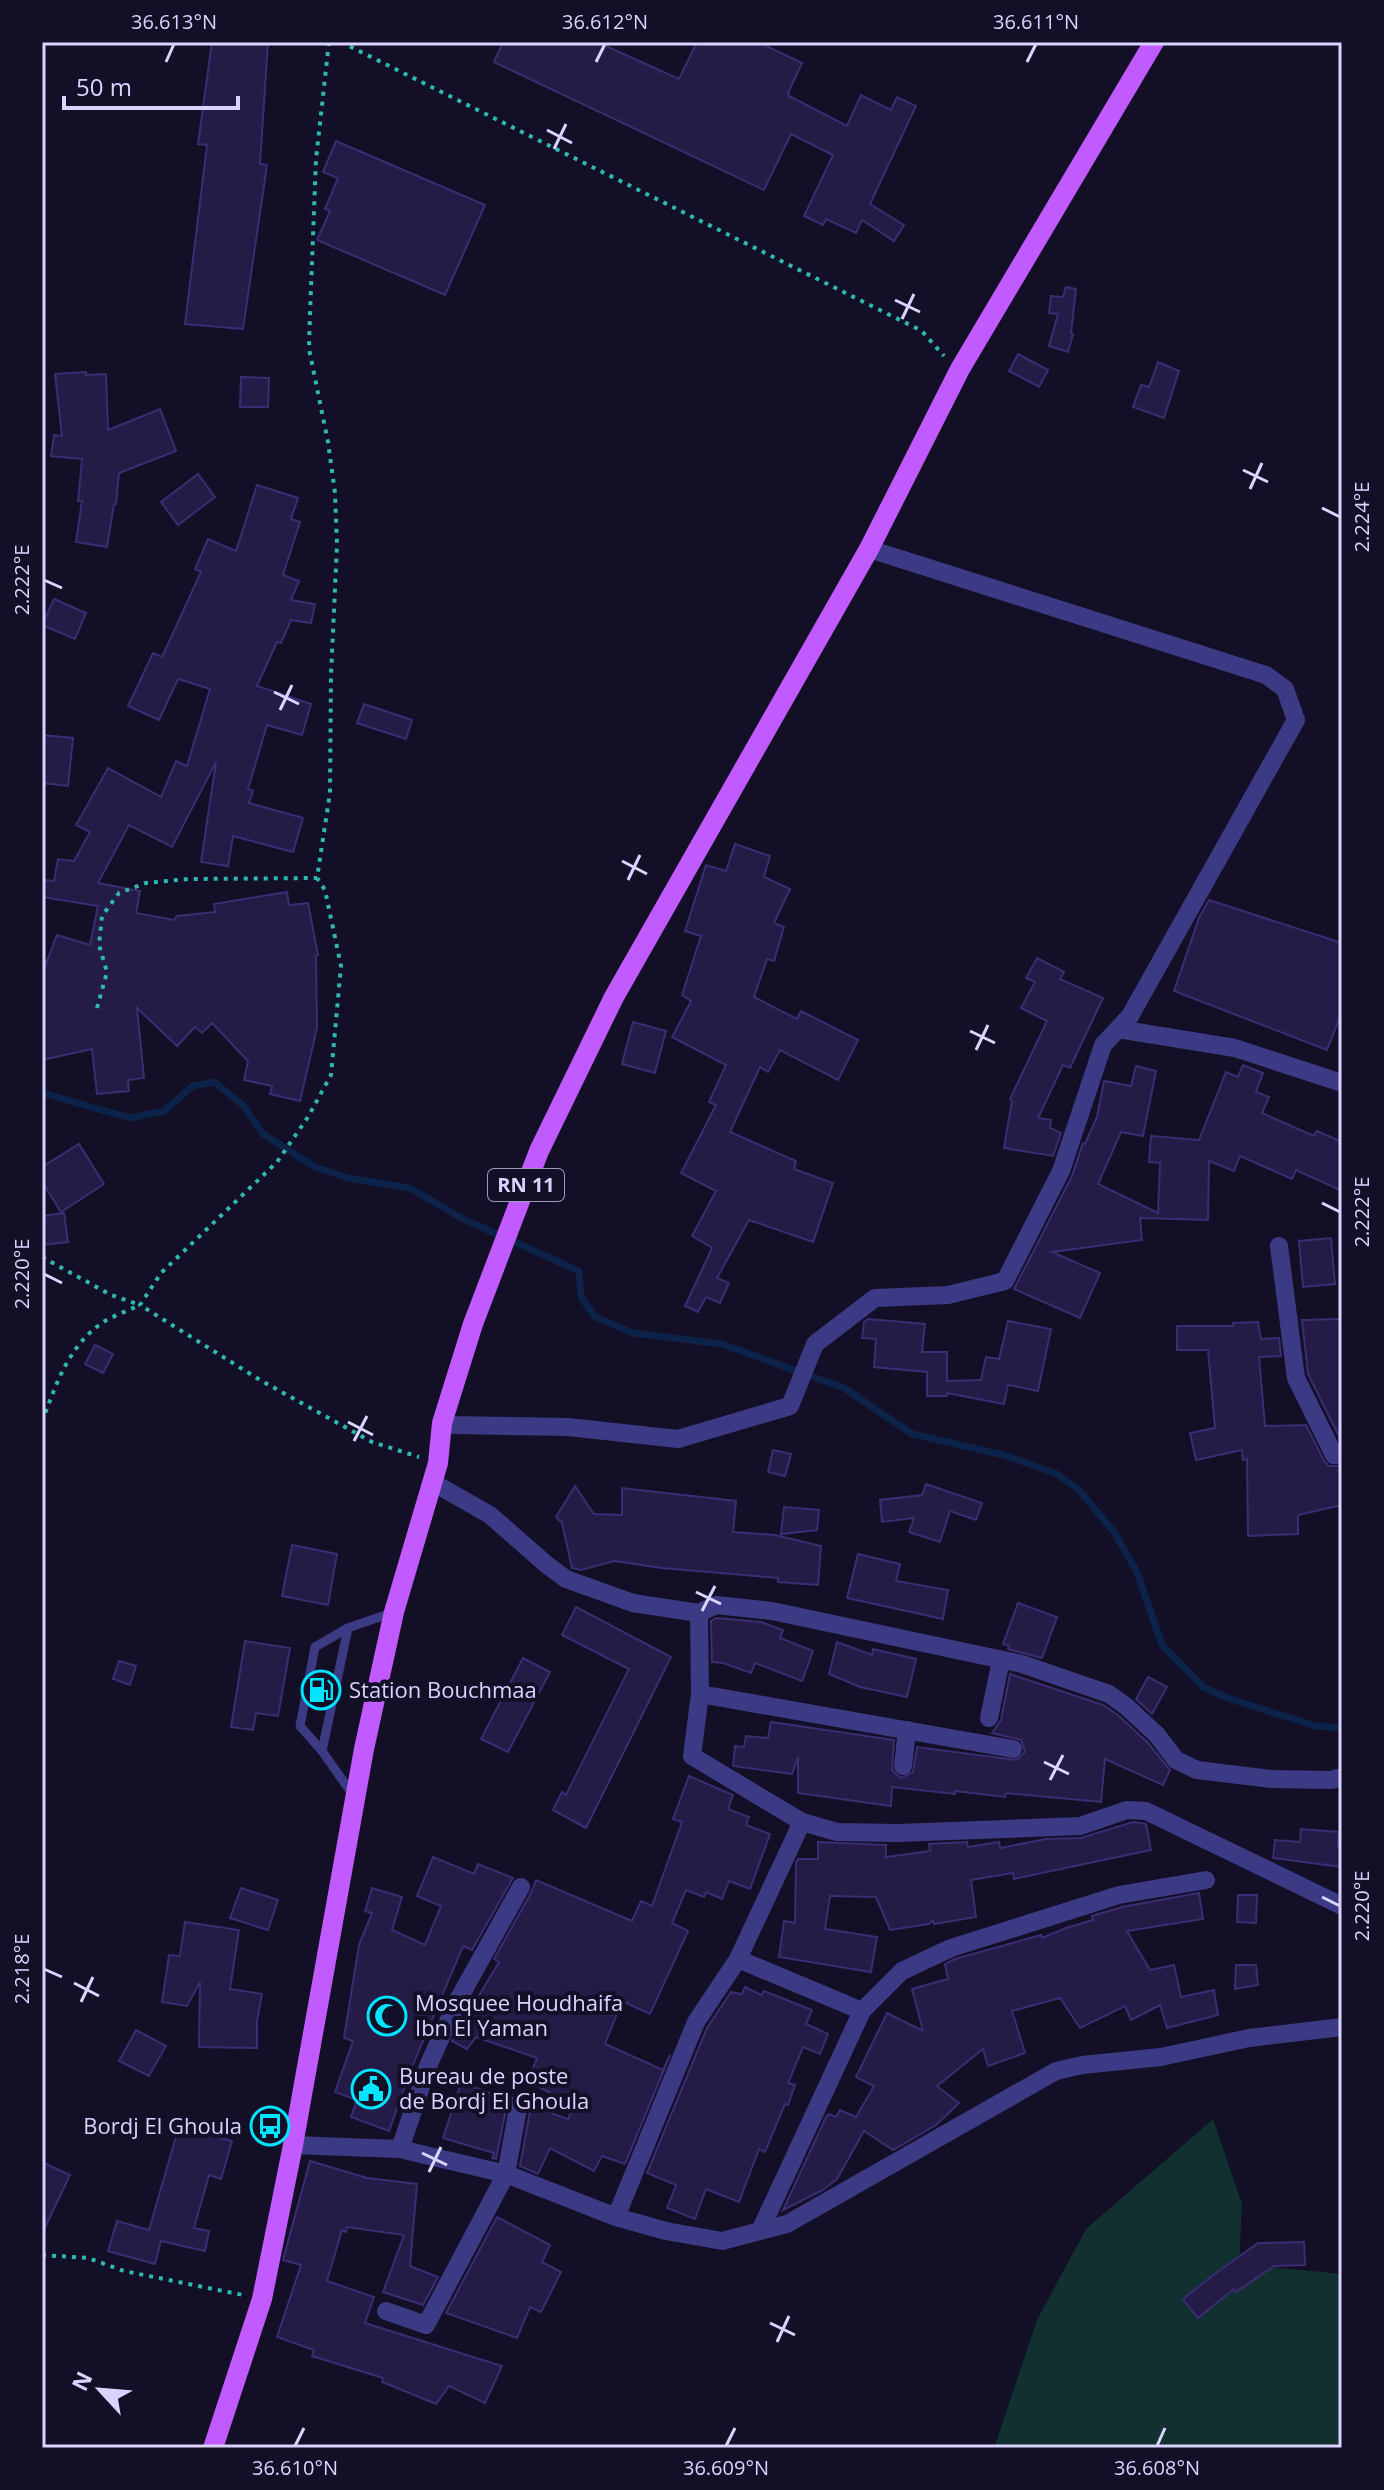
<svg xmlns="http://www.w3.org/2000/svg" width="1384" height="2490" viewBox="0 0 1384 2490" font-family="'Open Sans',sans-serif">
<rect width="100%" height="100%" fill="#130f26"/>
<polygon fill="#12302f" points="1213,2119 1242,2204 1239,2264 1342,2274 1342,2448 994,2448 1037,2320 1086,2229"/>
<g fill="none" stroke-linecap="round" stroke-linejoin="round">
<polyline stroke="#0c2248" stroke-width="7" points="42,1093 130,1118 164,1111 193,1086 214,1082 243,1105 263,1134 315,1167 348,1178 410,1188 463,1219 579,1271 581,1297 595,1317 633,1333 722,1344 844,1388 912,1434 1004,1455 1057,1474 1079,1490 1114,1532 1137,1572 1162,1645 1203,1687 1230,1699 1316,1726 1342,1728"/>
</g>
<g fill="#241b47" stroke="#3b2d73" stroke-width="2">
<polygon points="212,42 268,42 260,164 267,165 243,329 185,324 207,145 198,144"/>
<polygon points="503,42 597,42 679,79 697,42 758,42 802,63 788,93 789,96 847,126 861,95 891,110 897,97 916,106 870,204 904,225 894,241 862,220 856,233 826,219 823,225 804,216 833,155 791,134 764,190 494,62"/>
<polygon points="336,141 485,205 445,295 317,240 330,211 325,209 338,178 323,172"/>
<polygon points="1066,287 1076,289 1071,333 1073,334 1068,352 1049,346 1058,314 1049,313 1051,296 1063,297"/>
<polygon points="1018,354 1048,370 1039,387 1009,371"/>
<polygon points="1158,362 1179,371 1164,418 1133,407 1141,385 1149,387"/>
<polygon points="86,372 86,375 106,374 108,430 160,409 176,451 119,473 116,504 114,504 107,547 76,542 82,501 78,501 82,459 51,456 54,435 62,436 55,374"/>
<polygon points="241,377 269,378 268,407 240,407"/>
<polygon points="198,474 215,497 178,525 161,502"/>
<polygon points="257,485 298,498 291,519 300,522 283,575 299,581 291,600 315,604 311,623 291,620 281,643 277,642 257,686 311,704 302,735 267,725 248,789 253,791 249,803 303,818 293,852 233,836 228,866 201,862 216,762 172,847 129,825 98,883 140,891 136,913 174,920 177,916 215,912 214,904 287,892 289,905 308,903 318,955 316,956 317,1028 300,1101 270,1094 272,1086 244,1080 248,1061 212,1023 202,1033 195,1027 177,1046 137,1008 144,1078 128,1080 129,1091 97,1094 92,1049 42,1060 42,974 57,935 90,945 98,906 42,897 42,888 46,880 54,881 58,859 74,861 90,832 76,825 108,768 161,797 176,761 187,766 210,689 178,679 159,720 128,706 153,653 162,657 201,572 195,569 208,539 236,551"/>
<polygon points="54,599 86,613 75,639 42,625"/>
<polygon points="364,704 412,720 406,739 357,723"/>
<polygon points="42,735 73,738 68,786 42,783"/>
<polygon points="735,844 770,856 764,877 790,889 774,923 784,927 774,961 767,959 754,997 797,1019 801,1011 858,1040 838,1080 780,1050 768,1072 760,1067 730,1132 796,1161 794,1169 833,1183 813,1242 749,1220 717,1278 729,1283 720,1303 706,1297 698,1312 685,1306 712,1248 692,1236 716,1191 681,1173 716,1105 709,1102 726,1065 672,1037 691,1001 682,995 701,936 685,931 706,865 726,871"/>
<polygon points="1209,900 1342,943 1342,1012 1327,1050 1174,991 1199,918"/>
<polygon points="1037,958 1064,972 1060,979 1103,998 1070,1068 1063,1065 1038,1118 1051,1120 1050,1128 1061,1133 1053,1156 1004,1148 1012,1101 1010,1099 1047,1021 1021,1008 1035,982 1026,978"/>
<polygon points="633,1022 666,1031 655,1073 622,1064"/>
<polygon points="1243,1065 1263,1073 1256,1092 1269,1097 1262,1113 1314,1136 1317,1131 1342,1142 1342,1191 1296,1170 1292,1179 1240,1156 1234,1171 1209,1161 1208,1220 1140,1218 1142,1240 1052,1252 1100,1273 1080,1318 1014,1289 1072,1176 1083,1143 1085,1144 1097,1117 1104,1081 1131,1086 1136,1066 1156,1071 1143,1136 1121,1132 1098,1184 1158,1213 1160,1163 1149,1162 1151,1136 1199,1140 1226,1072 1238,1077"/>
<polygon points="79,1144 104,1184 61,1212 42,1182 42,1167"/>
<polygon points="64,1213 68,1242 42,1245 42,1216"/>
<polygon points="1331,1238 1335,1284 1303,1287 1299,1241"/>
<polygon points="868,1319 925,1324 922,1352 947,1352 947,1381 981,1380 986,1357 999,1359 1008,1321 1051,1329 1038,1391 1008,1385 1004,1404 947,1393 947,1396 927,1396 927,1372 874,1367 876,1339 862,1338 864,1322"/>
<polygon points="1342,1319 1342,1442 1308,1374 1302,1320"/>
<polygon points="1258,1322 1261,1339 1279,1338 1281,1356 1259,1357 1265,1426 1306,1425 1324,1461 1329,1466 1342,1466 1342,1505 1298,1515 1298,1534 1248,1536 1247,1459 1243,1460 1242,1450 1196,1460 1190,1433 1215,1428 1208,1350 1177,1350 1177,1326 1233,1326 1233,1323"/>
<polygon points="95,1345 113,1354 103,1373 85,1364"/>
<polygon points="773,1450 791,1454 785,1476 768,1472"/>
<polygon points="926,1484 982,1503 976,1520 950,1511 940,1542 909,1532 914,1518 882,1522 880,1500 922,1495"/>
<polygon points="575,1486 594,1514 622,1515 622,1488 736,1501 733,1532 775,1535 821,1546 818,1585 778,1582 778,1578 662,1568 614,1561 581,1570 572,1568 562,1523 556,1517"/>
<polygon points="784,1507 819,1510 817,1530 781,1534"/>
<polygon points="292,1545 337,1554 328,1605 282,1596"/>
<polygon points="858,1554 900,1564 896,1581 948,1590 943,1619 847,1598"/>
<polygon points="1018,1603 1057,1617 1042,1658 1008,1649 1009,1646 1003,1644"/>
<polygon points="576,1607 671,1657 586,1828 553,1810 562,1792 566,1795 629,1669 562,1635"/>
<polygon points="716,1618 761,1622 783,1630 780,1638 813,1651 802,1681 755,1663 751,1673 723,1663 712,1662 711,1621"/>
<polygon points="245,1641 290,1648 278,1716 256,1713 253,1730 231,1727"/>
<polygon points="837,1642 872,1655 873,1649 916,1659 907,1697 860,1687 829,1674"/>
<polygon points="523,1658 550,1672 508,1752 481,1739"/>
<polygon points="119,1661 136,1666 130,1685 113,1679"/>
<polygon points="1010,1674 1103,1705 1119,1716 1148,1743 1170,1770 1163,1785 1105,1759 1101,1802 1006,1793 1005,1797 955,1791 955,1794 892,1787 891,1806 798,1793 798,1757 792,1774 733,1766 735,1746 744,1747 746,1736 768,1738 771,1722 894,1740 892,1770 901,1778 913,1772 917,1747 1016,1760 1025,1752 1021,1740 992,1733 1001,1720"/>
<polygon points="1148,1677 1167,1687 1152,1714 1136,1699"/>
<polygon points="689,1776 733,1795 728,1809 749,1817 746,1825 770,1834 750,1889 729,1881 722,1899 706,1892 704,1897 686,1890 672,1923 688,1931 650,2014 622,2001 605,2044 663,2070 670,2055 625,2164 602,2156 594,2171 550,2148 538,2174 520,2166 531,2106 568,2119 574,2106 528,2081 537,2058 476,2037 467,2049 452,2041 499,1962 494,1959 531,1893 536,1880 632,1921 641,1901 652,1906 682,1822 673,1819"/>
<polygon points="1133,1822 1146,1824 1151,1850 1014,1879 1013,1873 971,1880 976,1917 934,1924 933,1920 929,1924 890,1930 876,1897 830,1896 825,1929 877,1937 871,1972 779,1957 784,1921 795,1923 796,1863 798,1859 818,1859 818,1842 886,1845 886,1857 930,1851 929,1844 967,1842 968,1847 999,1842 1000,1848 1046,1839 1081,1838"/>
<polygon points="1301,1829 1339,1832 1338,1847 1342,1847 1342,1867 1273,1858 1275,1840 1300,1842"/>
<polygon points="433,1857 474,1874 478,1864 513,1878 472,1950 463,1946 409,2074 389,2131 351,2117 357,2100 335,2092 353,2041 344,2038 359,1945 372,1913 365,1911 372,1888 402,1897 392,1930 425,1945 441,1906 417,1896"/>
<polygon points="241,1888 278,1900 268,1930 230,1918"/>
<polygon points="1199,1893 1203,1919 1127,1931 1150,1970 1174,1965 1181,1997 1214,1990 1218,2015 1167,2028 1160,2005 1131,2020 1125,2006 1080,2028 1060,1998 1012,2011 1025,2053 988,2066 983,2049 937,2086 959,2103 936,2125 893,2150 864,2131 837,2179 823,2190 783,2210 826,2117 829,2114 836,2117 840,2110 856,2117 874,2086 856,2077 887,2013 923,2031 912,1989 948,1979 945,1964 955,1959 1041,1935 1042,1938 1066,1928 1093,1920 1092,1916 1122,1907"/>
<polygon points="1238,1895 1257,1895 1256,1923 1237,1922"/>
<polygon points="185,1922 239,1930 230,1989 262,1994 257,2021 257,2048 199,2047 200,1982 187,2006 162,2002 169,1955 180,1956"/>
<polygon points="1236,1965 1256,1965 1258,1985 1235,1989"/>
<polygon points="745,1987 761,1995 764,1991 812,2010 806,2024 828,2034 820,2054 803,2047 788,2083 795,2085 788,2105 785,2104 765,2152 759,2149 739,2202 706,2189 695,2219 667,2208 676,2185 647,2173 707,2028 731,1992 742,1994"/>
<polygon points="136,2030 166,2046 149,2076 119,2061"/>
<polygon points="461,2083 508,2099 496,2159 492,2158 494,2153 443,2138"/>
<polygon points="179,2126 232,2141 221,2179 209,2175 194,2228 209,2231 205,2251 161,2241 155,2264 108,2251 117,2221 149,2230"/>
<polygon points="310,2161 367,2178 417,2184 410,2266 438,2277 423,2305 383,2292 404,2235 347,2227 346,2232 342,2230 327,2281 374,2297 365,2323 502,2366 485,2403 449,2386 436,2404 382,2382 383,2378 312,2356 314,2350 277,2337 301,2265 283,2260"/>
<polygon points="42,2162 70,2175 42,2234"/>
<polygon points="497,2217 550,2245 542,2262 561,2272 541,2312 530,2307 517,2338 446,2313"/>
<polygon points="1304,2242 1305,2265 1274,2266 1236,2292 1234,2289 1198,2318 1183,2299 1212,2276 1258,2243"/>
</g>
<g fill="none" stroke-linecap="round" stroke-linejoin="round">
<g stroke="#2fb8b0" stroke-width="4" stroke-dasharray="4 6" stroke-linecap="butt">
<polyline points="329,42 316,159 310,314 309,349 328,442 335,493 337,545 331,675 330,793 317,878 325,890 341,966 331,1075 308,1117 277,1162 161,1273 140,1305 260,1380 372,1442 419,1457"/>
<polyline points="341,42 922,331 944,356"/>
<polyline points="97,1008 107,972 99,945 102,916 119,893 146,883 188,879 317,878"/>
<polyline points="42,1257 111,1295 140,1305"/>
<path d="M 42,1422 C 56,1384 69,1344 105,1321 C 116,1315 129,1310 140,1305"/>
<polyline points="42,2255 88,2258 124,2271 243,2295"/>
</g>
<g stroke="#3d3a85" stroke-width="9">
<polyline points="322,1751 300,1726 315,1647 348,1628"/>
<polyline points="353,1795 322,1751 348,1628 391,1613"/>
</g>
<g stroke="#3d3a85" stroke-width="18">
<polyline points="1118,1029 1235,1048 1342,1083"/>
<polyline points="1279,1246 1296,1378 1334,1455 1342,1454"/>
<polyline points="442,1423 453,1425 568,1427 678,1439 790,1406 815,1344 875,1298 948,1295 1005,1281 1061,1171 1103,1045 1130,1016 1296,720 1285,689 1266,675 869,549"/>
<polyline points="432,1482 490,1515 547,1565 566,1579 633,1603 699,1613 716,1605 772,1611 1022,1664 1109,1694 1127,1707 1157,1735 1176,1760 1197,1770 1272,1779 1331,1780 1342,1777"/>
<polyline points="699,1613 700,1694 692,1756 802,1822 837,1832 898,1833 1080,1826 1127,1810 1146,1811 1342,1906"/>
<polyline points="700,1694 1013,1749"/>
<polyline points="989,1718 1001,1660"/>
<polyline points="903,1766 907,1730"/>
<polyline points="738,1959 862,2011"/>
<polyline points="293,2145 400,2149 506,2174 616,2217 666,2231 722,2241 787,2224 1056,2071 1082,2065 1161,2057 1249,2038 1342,2027"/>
<polyline points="400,2149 428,2066 458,2000 521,1887"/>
<polyline points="616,2217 696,2022 738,1959 802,1822"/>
<polyline points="760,2231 862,2011 902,1971 951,1948 1119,1895 1206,1880"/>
<polyline points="386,2311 426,2325 506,2174 519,2103"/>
</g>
<polyline stroke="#c25bff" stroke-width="20" points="213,2448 262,2299 293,2145 364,1749 394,1612 438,1463 442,1423 473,1324 539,1151 614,997 869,549 960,369 1154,42"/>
</g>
<path fill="none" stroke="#d9d4ff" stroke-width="3" d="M 166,62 L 174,44M 596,62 L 605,44M 1027,62 L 1036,44M 547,130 L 572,143M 554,149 L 566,124M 895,300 L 920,312M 902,319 L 914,294M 1243,470 L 1268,482M 1250,489 L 1262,463M 1322,508 L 1340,517M 44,580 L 62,588M 274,692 L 299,704M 280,710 L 292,685M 622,861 L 647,874M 628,880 L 640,855M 970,1031 L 995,1043M 976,1050 L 988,1025M 1322,1203 L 1340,1212M 44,1274 L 62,1283M 348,1422 L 373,1435M 354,1441 L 367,1416M 696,1592 L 721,1604M 702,1611 L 715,1586M 1044,1762 L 1069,1774M 1050,1780 L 1063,1755M 1322,1897 L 1340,1906M 44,1969 L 62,1977M 74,1983 L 99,1996M 81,2002 L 93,1977M 422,2153 L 447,2165M 429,2172 L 441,2147M 770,2323 L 795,2335M 777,2342 L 789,2316M 295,2446 L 304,2428M 726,2446 L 735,2428M 1157,2446 L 1165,2428"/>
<defs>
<g id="fuel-ring" transform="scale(2)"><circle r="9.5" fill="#130f26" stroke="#00e5ff" stroke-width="1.5"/><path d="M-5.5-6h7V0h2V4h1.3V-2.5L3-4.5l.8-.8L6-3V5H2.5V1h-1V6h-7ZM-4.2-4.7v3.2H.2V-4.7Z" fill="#00e5ff"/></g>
<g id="mosque-ring" transform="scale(2)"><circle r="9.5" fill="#130f26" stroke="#00e5ff" stroke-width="1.5"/><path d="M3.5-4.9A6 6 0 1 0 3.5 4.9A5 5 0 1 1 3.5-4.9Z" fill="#00e5ff"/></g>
<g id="civic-ring" transform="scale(2)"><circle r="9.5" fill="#130f26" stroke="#00e5ff" stroke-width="1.5"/><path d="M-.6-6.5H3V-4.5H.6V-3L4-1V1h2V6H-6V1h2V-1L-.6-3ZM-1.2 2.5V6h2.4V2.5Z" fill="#00e5ff"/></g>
<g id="bus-ring" transform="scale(2)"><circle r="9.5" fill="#130f26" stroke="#00e5ff" stroke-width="1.5"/><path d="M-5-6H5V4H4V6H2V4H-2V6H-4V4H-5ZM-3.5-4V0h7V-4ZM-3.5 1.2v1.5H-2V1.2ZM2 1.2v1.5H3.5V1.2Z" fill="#00e5ff"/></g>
</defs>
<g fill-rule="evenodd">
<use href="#fuel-ring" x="321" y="1690"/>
<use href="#mosque-ring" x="387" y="2016"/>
<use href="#civic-ring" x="371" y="2089"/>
<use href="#bus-ring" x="270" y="2126"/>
</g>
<g text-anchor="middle" stroke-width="8" stroke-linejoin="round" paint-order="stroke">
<rect fill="#130f26" stroke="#9e99be" stroke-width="2" x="488" y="1169" width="76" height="32" rx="6"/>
<g font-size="20" font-weight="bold" fill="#d9d4ff">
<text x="526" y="1192">RN 11</text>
</g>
<g font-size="22" fill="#d9d4ff" stroke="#130f26" text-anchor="start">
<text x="349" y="1698">Station Bouchmaa</text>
<text x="415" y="2011">Mosquee Houdhaifa<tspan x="415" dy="25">Ibn El Yaman</tspan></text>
<text x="399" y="2084">Bureau de poste<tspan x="399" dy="25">de Bordj El Ghoula</tspan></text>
<text x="242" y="2134" text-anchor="end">Bordj El Ghoula</text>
</g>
</g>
<rect width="1384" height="2490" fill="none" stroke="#130f26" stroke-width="88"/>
<g transform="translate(100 2390) rotate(296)" stroke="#130f26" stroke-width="6" paint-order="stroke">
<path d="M0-6L14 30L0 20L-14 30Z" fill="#d9d4ff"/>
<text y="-12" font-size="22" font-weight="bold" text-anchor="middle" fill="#d9d4ff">N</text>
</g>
<path d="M64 96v12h174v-12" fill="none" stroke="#d9d4ff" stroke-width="4"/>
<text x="76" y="96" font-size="24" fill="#d9d4ff" stroke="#130f26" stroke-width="6" paint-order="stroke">50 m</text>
<rect x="44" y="44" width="1296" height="2402" fill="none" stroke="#d9d4ff" stroke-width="3"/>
<g font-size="20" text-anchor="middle" fill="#d9d4ff">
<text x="174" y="29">36.613°N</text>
<text x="605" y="29">36.612°N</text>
<text x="1036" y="29">36.611°N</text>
<text transform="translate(1362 517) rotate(-90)" y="7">2.224°E</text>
<text transform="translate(22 580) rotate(-90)" y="7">2.222°E</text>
<text transform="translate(1362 1212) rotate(-90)" y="7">2.222°E</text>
<text transform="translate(22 1274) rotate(-90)" y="7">2.220°E</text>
<text transform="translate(1362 1906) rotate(-90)" y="7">2.220°E</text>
<text transform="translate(22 1969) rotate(-90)" y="7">2.218°E</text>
<text x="295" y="2475">36.610°N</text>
<text x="726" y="2475">36.609°N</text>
<text x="1157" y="2475">36.608°N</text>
</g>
</svg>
